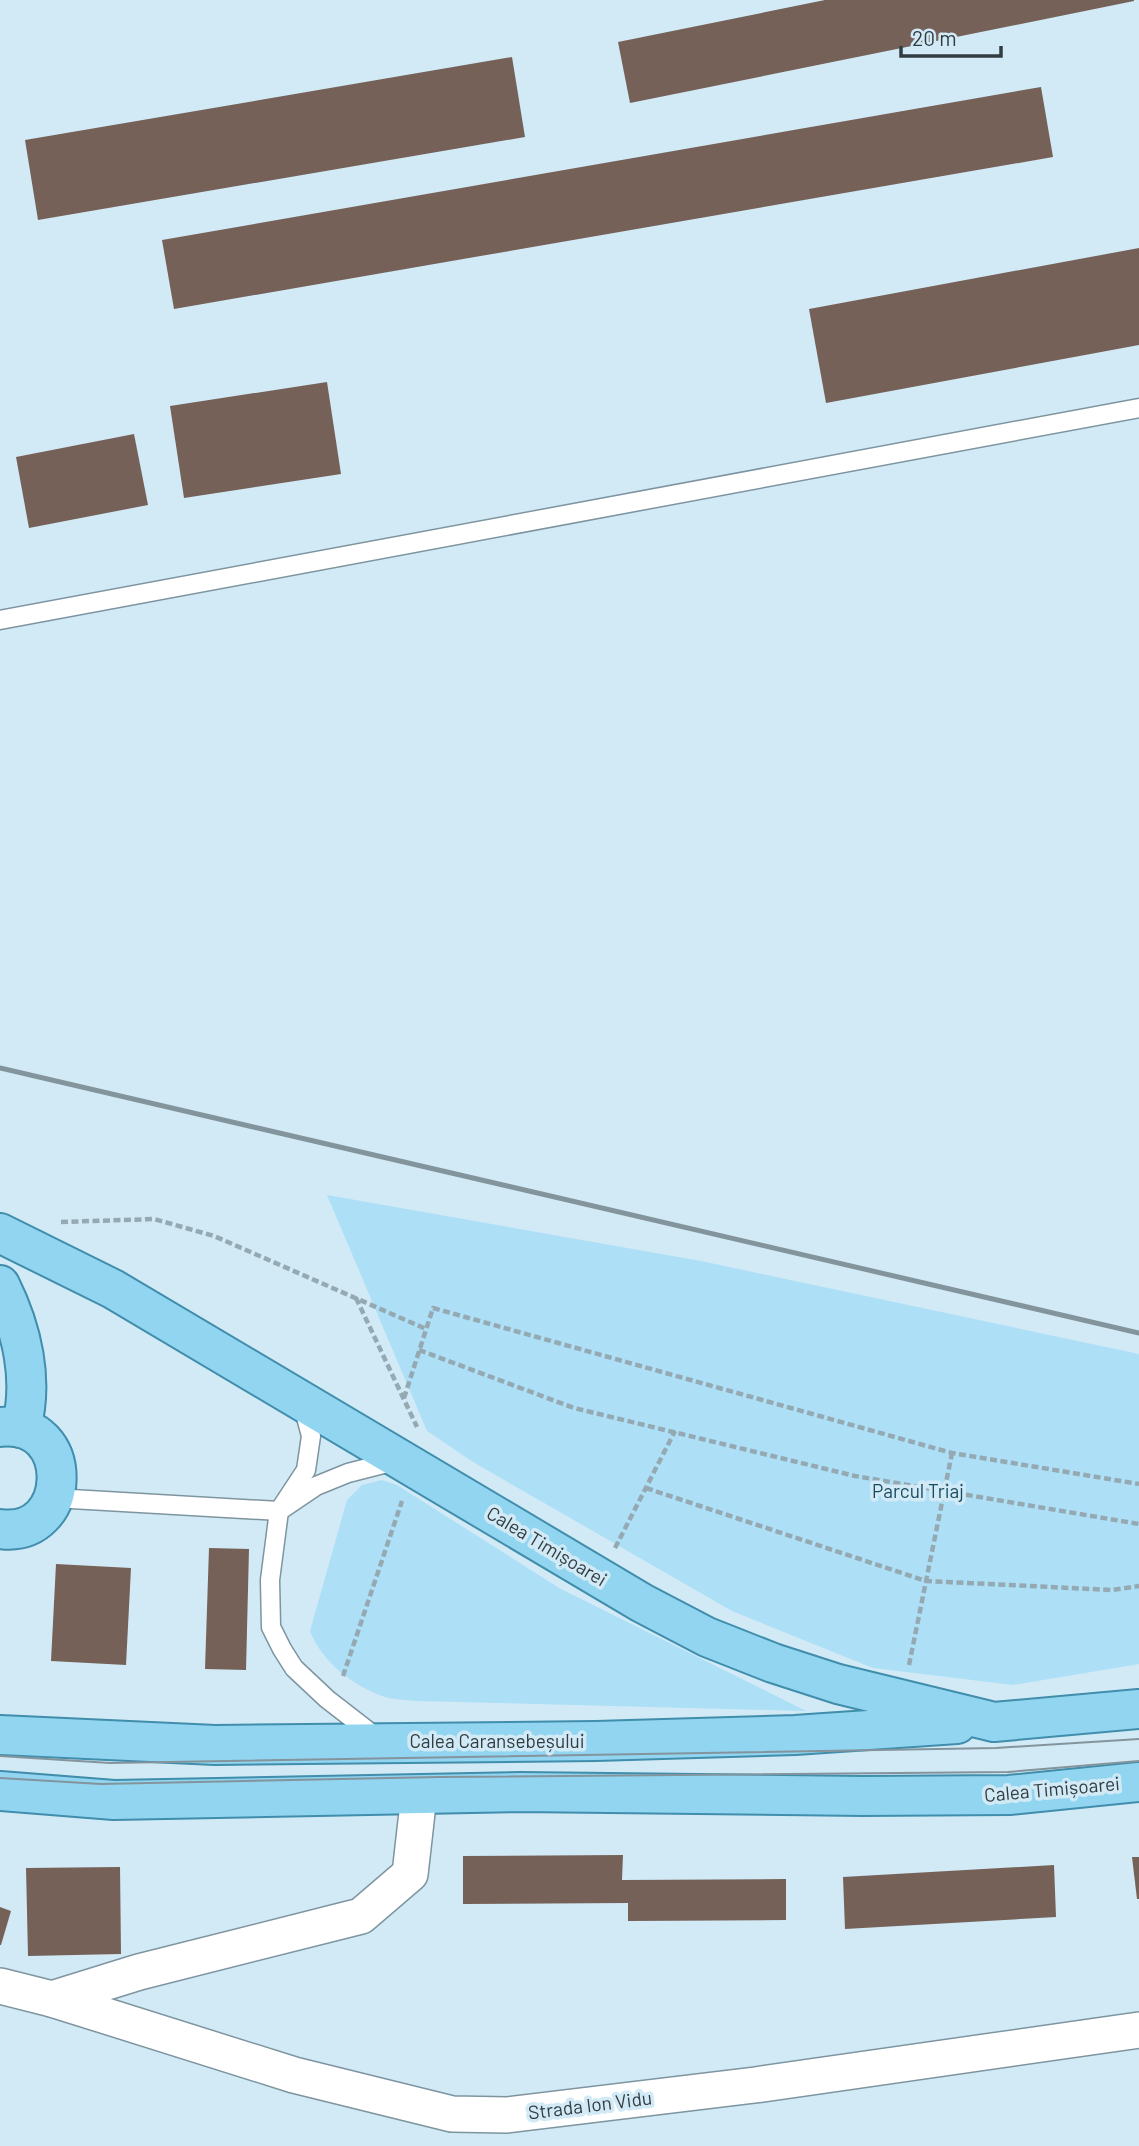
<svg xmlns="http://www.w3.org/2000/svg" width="1139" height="2146" viewBox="0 0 1139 2146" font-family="Barlow,sans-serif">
<rect width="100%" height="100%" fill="#d1eaf6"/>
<g fill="#addff7">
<polygon points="327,1195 701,1261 1139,1354 1139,1664 1013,1685 873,1668 732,1611 473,1462 427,1431"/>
<path d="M 382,1480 L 397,1485 L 559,1588 L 806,1711 L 418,1701 C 407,1700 395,1700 385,1697 C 353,1686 322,1662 310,1631 L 347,1500 L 362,1485 Z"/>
</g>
<g fill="#766158">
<polygon points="825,0 1134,0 1134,1 630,103 618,42"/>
<polygon points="512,57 525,137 38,220 25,140"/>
<polygon points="1041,87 1053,157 174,309 162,240"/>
<polygon points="1139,248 1139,345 826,403 809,309"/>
<polygon points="327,382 341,474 184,498 170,406"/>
<polygon points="134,434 148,505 29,528 16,457"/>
<polygon points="209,1548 249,1549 246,1670 205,1669"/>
<polygon points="56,1564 131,1568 126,1665 51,1661"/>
<polygon points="623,1855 622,1880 786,1879 786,1920 628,1921 628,1903 463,1904 463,1856"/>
<polygon points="1132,1857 1139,1857 1139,1899 1137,1899"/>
<polygon points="1054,1865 1056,1917 845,1929 843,1877"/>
<polygon points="120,1867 121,1954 28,1956 26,1868"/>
<polygon points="0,1907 11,1911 1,1945 0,1945"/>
</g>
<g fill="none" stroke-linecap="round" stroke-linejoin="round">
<g stroke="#7e95a0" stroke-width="21">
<g id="lane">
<polyline points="0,620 1139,408"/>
<polyline points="303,1406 311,1436 306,1470 279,1511 270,1580 271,1627 282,1649 294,1668 327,1699 376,1737"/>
<polyline points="54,1498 279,1511 316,1486 348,1473 395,1461"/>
</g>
</g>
<g stroke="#7e95a0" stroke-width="38">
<g id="street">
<polyline points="0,1986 52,1999 294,2075 452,2114 507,2115 755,2085 1139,2030"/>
<polyline points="52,1999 139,1972 361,1916 410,1874 419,1795"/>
</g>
</g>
<g stroke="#408dac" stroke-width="42">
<g id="primary">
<polyline points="0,1233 113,1289 642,1603 707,1637 773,1663 838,1684 994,1722 1139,1709"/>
<path d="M 0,1285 C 22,1329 34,1380 21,1428"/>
<path d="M 0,1427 C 77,1418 74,1539 0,1529"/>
<polyline points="0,1735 215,1745 596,1741 795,1735 957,1724"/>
<polyline points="0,1791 114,1800 520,1792 863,1796 1009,1795 1139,1782"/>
</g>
</g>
<g stroke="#95a9b2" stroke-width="4.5" stroke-dasharray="7 3.5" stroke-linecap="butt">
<polyline points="61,1222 154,1219 214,1236 426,1329"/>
<polyline points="356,1298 417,1427"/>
<polyline points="419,1350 574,1408 855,1476 1139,1524"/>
<polyline points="404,1398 433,1308 952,1453 1139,1484"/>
<polyline points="646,1488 926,1581 1112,1590 1139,1586"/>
<polyline points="615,1548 675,1431"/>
<polyline points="909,1665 952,1453"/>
<polyline points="343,1676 402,1501"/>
</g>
<use href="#lane" stroke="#fff" stroke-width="18"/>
<use href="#street" stroke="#fff" stroke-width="35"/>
<use href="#primary" stroke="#91d5f0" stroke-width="38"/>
<g stroke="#83949d" stroke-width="2">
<polyline points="0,1756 110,1763 996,1748 1139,1739"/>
<polyline points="0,1778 101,1784 439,1777 1008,1772 1139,1761"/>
</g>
<polyline stroke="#83949d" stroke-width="5" points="0,1068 1139,1333"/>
</g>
<g text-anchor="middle" stroke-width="7" stroke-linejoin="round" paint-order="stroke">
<g font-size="19" fill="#174b5f" stroke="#d1eaf6">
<text x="918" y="1498">Parcul Triaj</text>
</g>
<g font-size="19" fill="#323c41" stroke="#d1eaf6">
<text transform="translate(547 1546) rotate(31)" y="7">Calea Timișoarei</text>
<text x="497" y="1748">Calea Caransebeșului</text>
<text transform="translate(1052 1789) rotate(-5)" y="7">Calea Timișoarei</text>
<text transform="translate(590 2105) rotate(-7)" y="7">Strada Ion Vidu</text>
</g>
</g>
<path d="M901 46v10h100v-10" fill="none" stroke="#323c41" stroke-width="3.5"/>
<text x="912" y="46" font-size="21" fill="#323c41" stroke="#d1eaf6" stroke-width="5" paint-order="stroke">20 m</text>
</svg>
